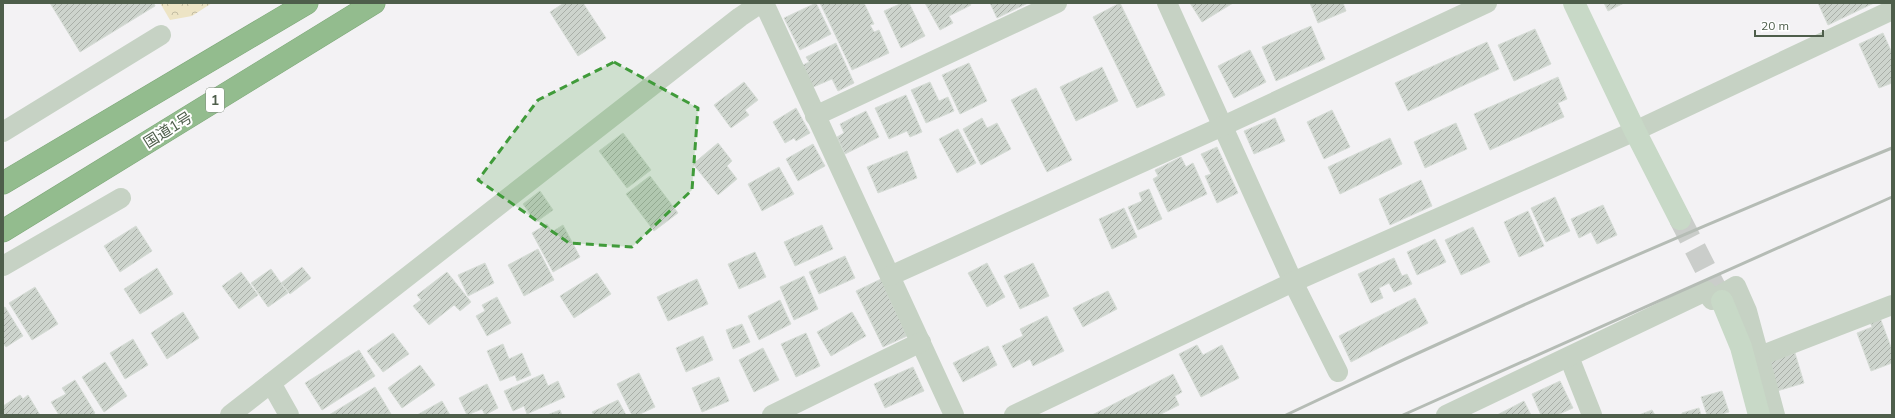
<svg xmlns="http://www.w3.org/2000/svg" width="1895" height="418" viewBox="0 0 1895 418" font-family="Mulish,'Noto Sans JP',sans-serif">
<defs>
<pattern id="park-crowns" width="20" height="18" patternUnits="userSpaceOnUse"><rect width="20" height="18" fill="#ede4c5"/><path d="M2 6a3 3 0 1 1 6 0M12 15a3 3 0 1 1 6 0" fill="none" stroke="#c2bca2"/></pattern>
<pattern id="building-hatch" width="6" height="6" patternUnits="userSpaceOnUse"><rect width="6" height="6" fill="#cdd4cd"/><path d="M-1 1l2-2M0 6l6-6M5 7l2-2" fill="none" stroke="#a9afa8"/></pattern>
</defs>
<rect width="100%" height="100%" fill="#f3f2f4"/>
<polygon fill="url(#park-crowns)" points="160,3 212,3 192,16 170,20"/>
<g fill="url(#building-hatch)" stroke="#d7ddd7">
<polygon points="50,3 154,3 155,6 80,52"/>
<polygon points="564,3 583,3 606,38 578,56 550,12"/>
<polygon points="816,3 831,34 800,50 784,18"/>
<polygon points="820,3 864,3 874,24 870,25 874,32 879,30 889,53 852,70"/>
<polygon points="902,3 909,3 925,36 901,48 884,11"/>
<polygon points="925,3 970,3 971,5 949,16 953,23 940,30"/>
<polygon points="990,3 1028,3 997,18"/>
<polygon points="1120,3 1165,95 1137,108 1093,17"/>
<polygon points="1190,3 1233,3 1202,22"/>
<polygon points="1310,3 1343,3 1346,11 1318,23"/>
<polygon points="1604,3 1624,3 1608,11"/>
<polygon points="1818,3 1874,3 1828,25"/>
<polygon points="1311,26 1325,59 1276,81 1262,47"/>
<polygon points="1535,29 1551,64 1514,81 1498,45"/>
<polygon points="1883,33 1892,53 1892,83 1879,88 1859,44"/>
<polygon points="1487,42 1499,69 1408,111 1395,83"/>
<polygon points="836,43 854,83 838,91 832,79 811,88 801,66 809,62 806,57"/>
<polygon points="1250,50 1266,82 1234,98 1218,66"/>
<polygon points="969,63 987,101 960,114 942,75"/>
<polygon points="1102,67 1118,101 1076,121 1060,87"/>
<polygon points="1558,77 1567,99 1558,103 1564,117 1490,150 1474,114"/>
<polygon points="744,82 758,100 745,110 749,115 731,128 714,105"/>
<polygon points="930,82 939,101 948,97 954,111 926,123 911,90"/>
<polygon points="1036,88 1072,160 1047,172 1011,100"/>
<polygon points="906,95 922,132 910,137 907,131 889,139 875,108"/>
<polygon points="796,108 810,133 796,141 794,138 785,143 773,122"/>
<polygon points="1332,110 1350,147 1324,159 1307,122"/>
<polygon points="866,111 879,137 845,154 837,137 844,133 840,124"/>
<polygon points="982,118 987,128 997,123 1011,149 981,165 963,129"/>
<polygon points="1275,118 1285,141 1254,154 1244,131"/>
<polygon points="1456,123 1467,149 1425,168 1414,142"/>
<polygon points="958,129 976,163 957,173 939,139"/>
<polygon points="623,133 651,170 627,188 599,151"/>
<polygon points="1390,138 1402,164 1340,194 1328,167"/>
<polygon points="718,143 732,161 727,166 737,179 718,195 693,164"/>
<polygon points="813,144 825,166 798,181 786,159"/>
<polygon points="1217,147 1238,193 1217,203 1205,176 1211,174 1201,154"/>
<polygon points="907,151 917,178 878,193 867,167"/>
<polygon points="1181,157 1186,167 1193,163 1207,194 1168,212 1153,179 1158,176 1155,170"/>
<polygon points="779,167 794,194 762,211 748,184"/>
<polygon points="650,176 678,213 654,231 626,194"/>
<polygon points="1421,180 1432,206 1390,225 1379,199"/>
<polygon points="1149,189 1162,219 1138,230 1128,207 1142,201 1139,193"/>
<polygon points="540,191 553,210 536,222 523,204"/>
<polygon points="1555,197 1570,231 1546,242 1531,208"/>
<polygon points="1603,205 1617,235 1597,244 1591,232 1579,238 1571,219"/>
<polygon points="1124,208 1137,237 1112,249 1099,219"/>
<polygon points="1528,211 1544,246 1519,257 1504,222"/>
<polygon points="547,224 552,232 563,225 580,257 553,272 532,233"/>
<polygon points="822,225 833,249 795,266 784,242"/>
<polygon points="136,226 152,251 120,272 104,246"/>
<polygon points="1473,227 1490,262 1461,275 1445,240"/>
<polygon points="1435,239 1446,262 1417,275 1407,252"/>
<polygon points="538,249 554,280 524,296 508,265"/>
<polygon points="755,252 766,277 739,289 728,264"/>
<polygon points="845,256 855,278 819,294 809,272"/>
<polygon points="1394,258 1402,276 1407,274 1412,284 1394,292 1389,283 1379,288 1383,298 1371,303 1358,274"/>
<polygon points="485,263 494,283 468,296 458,275"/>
<polygon points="987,263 1005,297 987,307 968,273"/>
<polygon points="1033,263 1049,296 1020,309 1004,276"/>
<polygon points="302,267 311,278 290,294 281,283"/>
<polygon points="157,268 173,294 140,314 124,289"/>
<polygon points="271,269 288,293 268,307 251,283"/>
<polygon points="241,272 258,295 239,309 222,286"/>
<polygon points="447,272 471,302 460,311 454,305 429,325 413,306 421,300 417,295"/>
<polygon points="597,273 611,294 574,318 560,296"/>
<polygon points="804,276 818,309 794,320 780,287"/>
<polygon points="697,279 708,304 668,321 657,297"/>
<polygon points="881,279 907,336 883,347 856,291"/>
<polygon points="35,287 58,324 32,340 9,303"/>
<polygon points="1108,291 1117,309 1083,327 1073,308"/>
<polygon points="497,297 511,323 487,336 476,316 485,311 482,305"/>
<polygon points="1415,298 1428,323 1351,362 1339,336"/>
<polygon points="780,300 791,324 759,340 748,316"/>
<polygon points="5,307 23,336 6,347 3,343 3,308"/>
<polygon points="183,312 199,338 167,359 151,333"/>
<polygon points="852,312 866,336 831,356 817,332"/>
<polygon points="1879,315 1892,350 1892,363 1871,371 1857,333 1872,327 1869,319"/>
<polygon points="1047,316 1064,351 1033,366 1030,359 1013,368 1002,346 1023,336 1020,329"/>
<polygon points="742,324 750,342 733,349 726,330"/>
<polygon points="393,333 409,354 383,372 367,351"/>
<polygon points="806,333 820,366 796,377 781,344"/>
<polygon points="703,336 713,360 686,372 676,348"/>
<polygon points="133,339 148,365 125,379 110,353"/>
<polygon points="503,344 509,359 522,353 531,375 517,381 515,375 500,381 487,351"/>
<polygon points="1197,345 1203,355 1222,345 1239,378 1201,397 1179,354"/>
<polygon points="988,346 997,365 963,382 953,363"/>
<polygon points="763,348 779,380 754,392 739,360"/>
<polygon points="359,350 375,376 322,410 305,383"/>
<polygon points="1795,353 1804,383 1777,391 1769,361"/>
<polygon points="105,362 127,396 104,412 82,377"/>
<polygon points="420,365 435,385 402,408 388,388"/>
<polygon points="913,367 924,391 885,408 874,384"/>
<polygon points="639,373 655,407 638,415 632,415 617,384"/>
<polygon points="543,374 548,386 558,381 565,397 527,414 524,406 513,411 504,391"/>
<polygon points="1173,374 1182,392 1175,396 1179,405 1159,415 1092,415"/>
<polygon points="719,377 729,401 702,412 692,388"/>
<polygon points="75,380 95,413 93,415 59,415 51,402 66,394 62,388"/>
<polygon points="1560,381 1573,408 1557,415 1541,415 1532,394"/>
<polygon points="487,384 498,408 485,415 482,409 467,415 459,398"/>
<polygon points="375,387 391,414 329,415"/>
<polygon points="1722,391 1729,412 1718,415 1707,415 1701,397"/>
<polygon points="20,395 23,399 28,395 40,415 3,415 3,406"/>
<polygon points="618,400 626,415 594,415 592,412"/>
<polygon points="442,401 450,415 417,415"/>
<polygon points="1524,401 1531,415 1497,415"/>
<polygon points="1699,408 1701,415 1682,415 1682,413"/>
<polygon points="560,410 562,415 547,415"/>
<polygon points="1652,410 1655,415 1639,415"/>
</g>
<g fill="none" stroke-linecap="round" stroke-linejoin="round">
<polyline stroke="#cacdca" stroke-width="22" stroke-dasharray="22 11" stroke-linecap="butt" points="1680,219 1722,301"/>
<g stroke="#7ea879" stroke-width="23">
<g id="highway">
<polyline points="3,183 307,3"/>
<polyline points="3,231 374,3"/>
</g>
</g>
<g stroke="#c6d2c4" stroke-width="20">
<polyline points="764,3 954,415"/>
<polyline points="1167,3 1293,282 1338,372"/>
<polyline points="815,116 1057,3"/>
<polyline points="3,132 161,35"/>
<polyline points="3,266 121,198"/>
<polyline points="890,276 1223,126 1487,3"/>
<polyline points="1760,356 1892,305"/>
<polyline points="1569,357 1592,415"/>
<polyline points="271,383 289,415"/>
<polyline points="230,415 740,17 761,3"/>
<polyline points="772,415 921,342"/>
<polyline points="1014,415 1293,282 1635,131 1892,10"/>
<polyline points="1446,415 1706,291 1712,300 1736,286 1747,311 1775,415"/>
</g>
<g stroke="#c8d9c7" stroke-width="22">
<polyline points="1574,3 1635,131 1680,219"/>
<polyline points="1722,301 1741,347 1759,415"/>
</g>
<use href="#highway" stroke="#93bc8e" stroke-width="22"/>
<g stroke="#b5bcb5" stroke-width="3">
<path d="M 1286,415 C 1485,320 1687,231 1892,148"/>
<polyline points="1403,415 1892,197"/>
</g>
</g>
<path fill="#409b3a" fill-opacity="0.2" stroke="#409b3a" stroke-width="3" stroke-dasharray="8 5" stroke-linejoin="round" d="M 614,62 L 698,108 L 692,190 L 632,247 L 569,243 L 478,180 L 538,100 Z"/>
<g text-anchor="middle" stroke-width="4" stroke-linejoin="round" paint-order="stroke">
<rect fill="#fff" stroke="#838e81" stroke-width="1" x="206" y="88" width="18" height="24" rx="3"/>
<g font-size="14" font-weight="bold" fill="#4e5e4b">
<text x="215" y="105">1</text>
</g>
<g font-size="15" fill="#4e5e4b" stroke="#fff">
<text transform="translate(168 130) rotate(-32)" y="5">国道1号</text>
</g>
</g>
<rect width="1895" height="418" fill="none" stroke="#4e5e4b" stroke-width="8"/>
<path d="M1755 30v6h68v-6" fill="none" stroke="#4e5e4b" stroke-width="2"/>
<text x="1761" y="30" font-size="12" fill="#4e5e4b" stroke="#ffffff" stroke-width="3" paint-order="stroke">20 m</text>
</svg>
